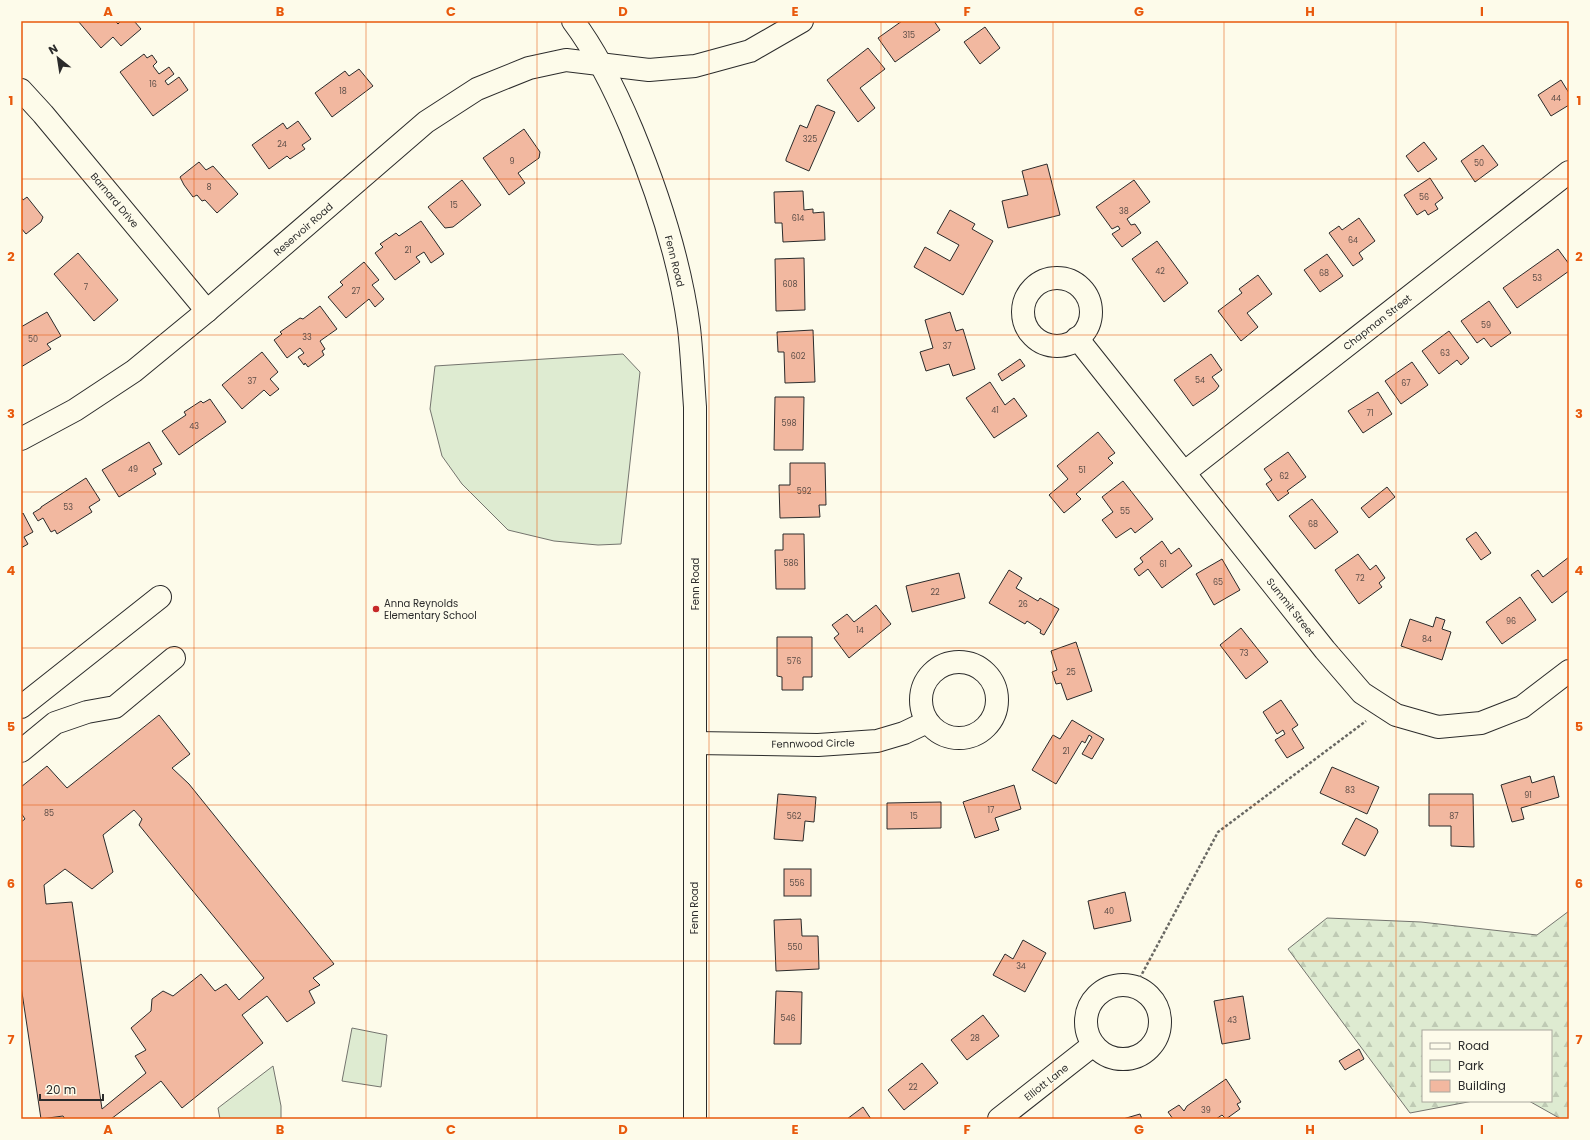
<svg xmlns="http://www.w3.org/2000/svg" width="1590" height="1140" viewBox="0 0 1590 1140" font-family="Poppins,sans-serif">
<defs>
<pattern id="forest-firs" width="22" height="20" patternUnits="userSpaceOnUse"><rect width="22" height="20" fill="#deebd1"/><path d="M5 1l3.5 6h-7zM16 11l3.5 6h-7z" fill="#bfcab4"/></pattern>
</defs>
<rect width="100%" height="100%" fill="#fdfbea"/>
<g fill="#deebd1" stroke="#74746e">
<polygon points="623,354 640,372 621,544 598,545 554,541 508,530 462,484 442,456 430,409 435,366"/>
<polygon points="352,1028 387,1035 381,1087 342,1081"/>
<polygon points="273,1066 281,1106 281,1119 220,1119 218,1108"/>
</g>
<polygon fill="url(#forest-firs)" stroke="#74746e" points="1569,911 1569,1119 1561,1119 1529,1101 1551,1101 1551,1031 1423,1031 1423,1101 1473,1101 1410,1113 1288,949 1327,918 1421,922 1537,935"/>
<g fill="#f2b8a0" stroke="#2b2b2b" fill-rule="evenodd">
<polygon points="78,21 115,21 118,24 121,21 134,21 141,29 121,46 113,37 101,48"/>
<polygon points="902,21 934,21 940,30 895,62 878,38"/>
<polygon points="985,27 1000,48 980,64 964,42"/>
<polygon points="868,48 885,69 860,88 875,108 858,122 827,80"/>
<polygon points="144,54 147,58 152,55 157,62 153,66 159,74 169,67 174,74 165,81 168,85 179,77 188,90 153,116 120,72"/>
<polygon points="359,69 373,86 332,117 315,93 345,71 349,76"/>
<polygon points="1561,80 1569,93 1569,105 1551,116 1538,95"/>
<polygon points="818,105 835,112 809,171 786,161 786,159 800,125 807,128 816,106"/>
<polygon points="298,121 311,139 302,145 305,149 290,159 287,156 269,169 252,145 283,123 287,129"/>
<polygon points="524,129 540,152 539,158 518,173 525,183 509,195 483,158"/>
<polygon points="1424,142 1437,159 1418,172 1406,156"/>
<polygon points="1483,145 1498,165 1475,182 1461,161"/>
<polygon points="199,162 206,170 213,166 238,194 217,213 205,200 202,201 197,195 193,197 184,185 180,177"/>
<polygon points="1047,164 1060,215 1008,228 1002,201 1028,195 1022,171"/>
<polygon points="1430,178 1443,198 1435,204 1438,209 1428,215 1425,210 1417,215 1404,195"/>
<polygon points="462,180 481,205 453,227 445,228 428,207"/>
<polygon points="1134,180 1150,202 1127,219 1131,225 1135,224 1141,233 1122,247 1112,234 1120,229 1118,226 1112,229 1096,207"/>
<polygon points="803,191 804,210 813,209 813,213 824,212 825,240 783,242 782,223 775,223 774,192"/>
<polygon points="21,197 23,200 27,197 43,217 41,222 26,234 21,228"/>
<polygon points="950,210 975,224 972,229 993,241 963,295 914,267 925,247 950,261 959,245 937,233"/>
<polygon points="1359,218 1375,241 1359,253 1363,259 1353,266 1329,233 1339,226 1342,230"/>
<polygon points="421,221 444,254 431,263 424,252 416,257 420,262 395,280 375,253 383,247 380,244 396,233 399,236"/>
<polygon points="1157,241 1188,283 1164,302 1132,259"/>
<polygon points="1558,249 1569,264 1569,271 1517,308 1503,288"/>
<polygon points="78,253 118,300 94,321 54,274"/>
<polygon points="1327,254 1343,276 1320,292 1304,270"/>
<polygon points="804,258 805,310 776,311 775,259"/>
<polygon points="364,262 379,280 372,285 384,299 375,307 369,299 346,318 328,297 343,285 340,282"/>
<polygon points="1258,275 1272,294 1247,313 1258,327 1241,341 1218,311 1242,293 1239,289"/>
<polygon points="1489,301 1511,333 1491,347 1484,338 1477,343 1461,321"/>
<polygon points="320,306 337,329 320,341 325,349 322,351 324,355 308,367 305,363 304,365 298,357 304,353 300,348 287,358 274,340 282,334 280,332 300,318 303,319"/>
<polygon points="47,312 61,336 47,344 51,349 21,367 21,327"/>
<polygon points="950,312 956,331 963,329 975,369 953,376 949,364 926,371 920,352 933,348 925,320"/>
<polygon points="813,330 815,382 785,383 784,352 778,352 777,332"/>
<polygon points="1449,331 1469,358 1461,365 1457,360 1439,374 1422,351"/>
<polygon points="262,352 278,372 270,379 279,389 270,396 264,390 242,409 222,385"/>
<polygon points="1211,354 1222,370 1212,377 1219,386 1216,390 1193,406 1174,380"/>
<polygon points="1020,359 1025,366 1002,381 998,374"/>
<polygon points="1412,362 1428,385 1401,404 1385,381"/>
<polygon points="990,382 1005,405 1014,398 1027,416 994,438 966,398"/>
<polygon points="1378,392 1392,414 1363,433 1348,411"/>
<polygon points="775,397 804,397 803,450 774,450"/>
<polygon points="210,399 226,422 179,455 162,431 186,415 184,412 201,401 203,403"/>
<polygon points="1098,432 1115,453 1108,458 1113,463 1076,494 1081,499 1064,513 1049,495 1068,479 1057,466"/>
<polygon points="149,442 162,464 153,469 156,474 119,497 102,470"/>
<polygon points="1288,452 1306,477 1287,491 1289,493 1278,501 1266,484 1272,480 1264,469"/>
<polygon points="790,463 825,463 826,505 819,505 820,517 780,518 779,485 790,485"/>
<polygon points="86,478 100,500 89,507 92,512 57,534 55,530 51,532 43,518 38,521 33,513 41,508 41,507"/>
<polygon points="1123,481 1153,519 1135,533 1131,528 1116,538 1102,520 1113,512 1102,497"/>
<polygon points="1387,487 1395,497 1369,518 1361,508"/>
<polygon points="1312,499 1338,532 1315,549 1289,516"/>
<polygon points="23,513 33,532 24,537 28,544 21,548 21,515"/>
<polygon points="1476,532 1491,553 1481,560 1466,539"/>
<polygon points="783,534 804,534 805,589 776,589 775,550 783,550"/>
<polygon points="1162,541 1171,554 1179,548 1192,566 1162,588 1148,569 1139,576 1134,569 1143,562 1140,558"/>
<polygon points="1358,554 1370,570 1376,565 1385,578 1379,583 1382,587 1359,604 1335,570"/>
<polygon points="1569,557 1569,590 1552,603 1531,575 1538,570 1543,577"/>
<polygon points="1222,559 1240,590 1214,605 1196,574"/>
<polygon points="1009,570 1022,578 1016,588 1038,601 1040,598 1059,609 1044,635 1040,633 1041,630 1027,621 1025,624 989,603"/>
<polygon points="959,573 965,598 912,612 906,586"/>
<polygon points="1520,597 1536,620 1502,644 1486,622"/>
<polygon points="876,605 891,624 849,658 834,638 839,634 832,625 847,614 854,622"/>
<polygon points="1436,617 1445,620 1442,629 1451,632 1442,660 1401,646 1410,619 1433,627"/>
<polygon points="1241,628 1268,662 1246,679 1220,645"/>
<polygon points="777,637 812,637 812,677 803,677 803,690 782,690 782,677 777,676"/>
<polygon points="1076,642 1092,691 1067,700 1061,683 1056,684 1052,672 1057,670 1051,651"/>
<polygon points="1281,700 1298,725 1292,729 1304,748 1287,758 1275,740 1285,734 1283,730 1277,734 1263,712"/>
<path d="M 159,715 L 190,754 L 172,768 L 189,784 L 334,964 L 313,978 L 320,985 L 309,991 L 315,1003 L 287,1022 L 267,996 L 242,1015 L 263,1043 L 182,1108 L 161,1081 L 111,1119 L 65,1119 L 63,1116 L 41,1119 L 21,986 L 21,822 L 25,819 L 21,813 L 21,787 L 47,766 L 67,788 ZM 134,810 L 142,819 L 139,825 L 264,978 L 239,1000 L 226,984 L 215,991 L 201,974 L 173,996 L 163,991 L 152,999 L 151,1011 L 131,1028 L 146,1050 L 135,1056 L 146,1073 L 102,1109 L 72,902 L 46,904 L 44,885 L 65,869 L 92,889 L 113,872 L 103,835 Z"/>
<polygon points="1072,720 1104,739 1092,759 1082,754 1092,737 1089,735 1085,743 1082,741 1056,784 1032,770 1053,735 1060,739"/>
<polygon points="1332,767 1379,787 1367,814 1320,793"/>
<polygon points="1530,776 1532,783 1554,776 1559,797 1521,808 1524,819 1512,822 1501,785"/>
<polygon points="1014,785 1021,809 995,818 999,830 975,838 963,802"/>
<polygon points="778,794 816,797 814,822 805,821 803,841 774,839"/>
<polygon points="1429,794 1473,794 1474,847 1451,846 1451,826 1429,826"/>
<polygon points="941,802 941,828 887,829 887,803"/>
<polygon points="1356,818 1377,829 1378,832 1365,856 1342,844"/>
<rect x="784" y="869" width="27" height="27"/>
<polygon points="1125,892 1131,921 1094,929 1088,901"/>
<polygon points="801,919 802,936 818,936 819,969 776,971 774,920"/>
<polygon points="1023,940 1046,953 1025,992 993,975 1005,954 1013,959"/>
<polygon points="776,991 802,992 801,1044 774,1044"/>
<polygon points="1243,996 1250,1039 1222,1044 1214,1001"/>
<polygon points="983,1015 999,1036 967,1060 951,1040"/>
<polygon points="1359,1049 1364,1059 1345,1070 1339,1061"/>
<polygon points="922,1063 938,1083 904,1110 888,1090"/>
<polygon points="1226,1079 1241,1102 1237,1104 1240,1109 1226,1119 1222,1115 1216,1119 1173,1119 1168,1112 1179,1105 1184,1111 1187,1106"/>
<polygon points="863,1107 871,1119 847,1119"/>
<polygon points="1140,1114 1142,1119 1123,1119"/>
</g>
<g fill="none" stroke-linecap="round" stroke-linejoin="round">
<g stroke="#2b2b2b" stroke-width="24">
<g id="minor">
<path d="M 573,21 C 598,54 616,92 632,130 C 658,193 680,260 689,328 C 692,354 693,380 695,407 L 695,1119"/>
<polyline points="21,90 43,114 207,311"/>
<circle cx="1057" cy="312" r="34"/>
<polyline points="1077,338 1325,650 1362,693 1396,715 1438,727 1481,723 1522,707 1569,671"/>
<polyline points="21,439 75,410 134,371 207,311 426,122 477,89 529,68 566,60 649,70 695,66 750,51 802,21"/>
<polyline points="1185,472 1569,172"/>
<circle cx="959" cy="700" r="38"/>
<polyline points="21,707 160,597"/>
<polyline points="695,743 818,745 877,741 904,733 927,722"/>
<polyline points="21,751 55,723 87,712 115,707 174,658"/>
<circle cx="1123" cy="1022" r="37"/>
<polyline points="999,1119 1093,1045"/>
</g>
</g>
<polyline stroke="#6a6964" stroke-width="2.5" stroke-dasharray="3 2" stroke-linecap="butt" points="1135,987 1218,832 1366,721"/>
<use href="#minor" stroke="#fdfbea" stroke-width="22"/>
</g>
<path fill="none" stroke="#e8590c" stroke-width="1" stroke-opacity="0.55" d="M 194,21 L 194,1119M 366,21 L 366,1119M 537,21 L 537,1119M 709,21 L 709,1119M 881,21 L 881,1119M 1053,21 L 1053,1119M 1224,21 L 1224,1119M 1396,21 L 1396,1119M 21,179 L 1569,179M 21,335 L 1569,335M 21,492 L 1569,492M 21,648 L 1569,648M 21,805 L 1569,805M 21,961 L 1569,961"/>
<circle fill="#c62828" stroke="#fdfbea" stroke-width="1.5" cx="376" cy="609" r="4"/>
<g text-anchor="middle" stroke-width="3" stroke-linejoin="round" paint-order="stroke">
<g font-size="8" fill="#5d4e48">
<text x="909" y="38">315</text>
<text x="153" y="87">16</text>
<text x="343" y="94">18</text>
<text x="1556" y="101">44</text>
<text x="810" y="142">325</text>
<text x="282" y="147">24</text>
<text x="512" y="164">9</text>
<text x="1479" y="166">50</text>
<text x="209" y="190">8</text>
<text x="1424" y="200">56</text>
<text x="454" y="208">15</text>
<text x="1124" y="214">38</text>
<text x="798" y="221">614</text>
<text x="1353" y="243">64</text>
<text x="408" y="253">21</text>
<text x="1160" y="274">42</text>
<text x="1324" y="276">68</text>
<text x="1537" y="281">53</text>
<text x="790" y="287">608</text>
<text x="86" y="290">7</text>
<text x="356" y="294">27</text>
<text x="1486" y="328">59</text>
<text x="307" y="340">33</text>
<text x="33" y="342">50</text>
<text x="947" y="349">37</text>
<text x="1445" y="356">63</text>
<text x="798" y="359">602</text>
<text x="1200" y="383">54</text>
<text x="252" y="384">37</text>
<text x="1406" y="386">67</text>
<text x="995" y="413">41</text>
<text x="1370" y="416">71</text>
<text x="789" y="426">598</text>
<text x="194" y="429">43</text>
<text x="133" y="472">49</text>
<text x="1082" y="473">51</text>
<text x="1284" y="479">62</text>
<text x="804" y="494">592</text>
<text x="68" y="510">53</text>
<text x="1125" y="514">55</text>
<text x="1313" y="527">68</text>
<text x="791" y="566">586</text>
<text x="1163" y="567">61</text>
<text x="1360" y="581">72</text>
<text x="1218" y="585">65</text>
<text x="935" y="595">22</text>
<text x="1023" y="607">26</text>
<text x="1511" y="624">96</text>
<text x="860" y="633">14</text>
<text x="1427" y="642">84</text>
<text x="1244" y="656">73</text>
<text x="794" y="664">576</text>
<text x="1071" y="675">25</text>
<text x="1066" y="754">21</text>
<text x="1350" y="793">83</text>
<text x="1528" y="798">91</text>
<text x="991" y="813">17</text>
<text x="49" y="816">85</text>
<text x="794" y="819">562</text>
<text x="914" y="819">15</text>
<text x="1454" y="819">87</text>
<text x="797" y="886">556</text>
<text x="1109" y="914">40</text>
<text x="795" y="950">550</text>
<text x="1021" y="969">34</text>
<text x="788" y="1021">546</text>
<text x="1232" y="1023">43</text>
<text x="975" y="1041">28</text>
<text x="913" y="1090">22</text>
<text x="1206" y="1113">39</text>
</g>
<g font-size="10" fill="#2b2b2b" stroke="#fdfbea">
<text transform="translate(115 200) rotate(50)" y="4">Barnard Drive</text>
<text transform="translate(303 229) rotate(-41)" y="4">Reservoir Road</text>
<text transform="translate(675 261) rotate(76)" y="4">Fenn Road</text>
<text transform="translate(1377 322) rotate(-38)" y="4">Chapman Street</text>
<text transform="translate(695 584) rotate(-90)" y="4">Fenn Road</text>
<text transform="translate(1291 607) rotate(52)" y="4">Summit Street</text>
<text transform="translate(813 743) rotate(-1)" y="4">Fennwood Circle</text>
<text transform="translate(694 908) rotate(-90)" y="4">Fenn Road</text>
<text transform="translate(1046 1082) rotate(-38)" y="4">Elliott Lane</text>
</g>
<g font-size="10" fill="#2b2b2b" stroke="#fdfbea" text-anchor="start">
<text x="384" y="607">Anna Reynolds<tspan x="384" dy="12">Elementary School</tspan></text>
</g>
</g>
<rect width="1590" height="1140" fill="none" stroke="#fdfbea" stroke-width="44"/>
<rect x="1422" y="1030" width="130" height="72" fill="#fdfbea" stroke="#a9a89e"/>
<rect x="1430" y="1043" width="20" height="6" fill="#fdfbea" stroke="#a9a89e"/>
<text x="1458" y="1050" font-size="12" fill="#2b2b2b">Road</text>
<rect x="1430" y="1060" width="20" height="12" fill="#deebd1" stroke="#a9a89e"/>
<text x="1458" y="1070" font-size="12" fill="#2b2b2b">Park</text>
<rect x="1430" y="1080" width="20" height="12" fill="#f2b8a0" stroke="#a9a89e"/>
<text x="1458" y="1090" font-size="12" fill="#2b2b2b">Building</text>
<g transform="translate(58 58) rotate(330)" stroke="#fdfbea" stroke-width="3" paint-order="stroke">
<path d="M0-3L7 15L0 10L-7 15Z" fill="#2b2b2b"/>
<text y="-6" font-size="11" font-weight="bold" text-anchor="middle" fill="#2b2b2b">N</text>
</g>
<path d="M40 1094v6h63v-6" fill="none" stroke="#2b2b2b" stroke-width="2"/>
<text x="46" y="1094" font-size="12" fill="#2b2b2b" stroke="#fdfbea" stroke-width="3" paint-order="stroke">20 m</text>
<rect x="22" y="22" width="1546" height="1096" fill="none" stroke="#e8590c" stroke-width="1.5"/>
<g font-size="13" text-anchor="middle" font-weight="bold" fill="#e8590c">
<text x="108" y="16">A</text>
<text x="280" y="16">B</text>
<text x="451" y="16">C</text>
<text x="623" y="16">D</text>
<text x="795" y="16">E</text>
<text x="967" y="16">F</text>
<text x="1139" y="16">G</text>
<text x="1310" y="16">H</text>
<text x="1482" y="16">I</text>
<text x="11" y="105">1</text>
<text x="1579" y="105">1</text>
<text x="11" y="261">2</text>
<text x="1579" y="261">2</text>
<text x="11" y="418">3</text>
<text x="1579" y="418">3</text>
<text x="11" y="575">4</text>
<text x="1579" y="575">4</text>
<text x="11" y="731">5</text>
<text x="1579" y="731">5</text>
<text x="11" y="888">6</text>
<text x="1579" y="888">6</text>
<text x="11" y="1044">7</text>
<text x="1579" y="1044">7</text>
<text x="108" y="1134">A</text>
<text x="280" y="1134">B</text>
<text x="451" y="1134">C</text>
<text x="623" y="1134">D</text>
<text x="795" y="1134">E</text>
<text x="967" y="1134">F</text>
<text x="1139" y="1134">G</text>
<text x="1310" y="1134">H</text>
<text x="1482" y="1134">I</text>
</g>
</svg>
